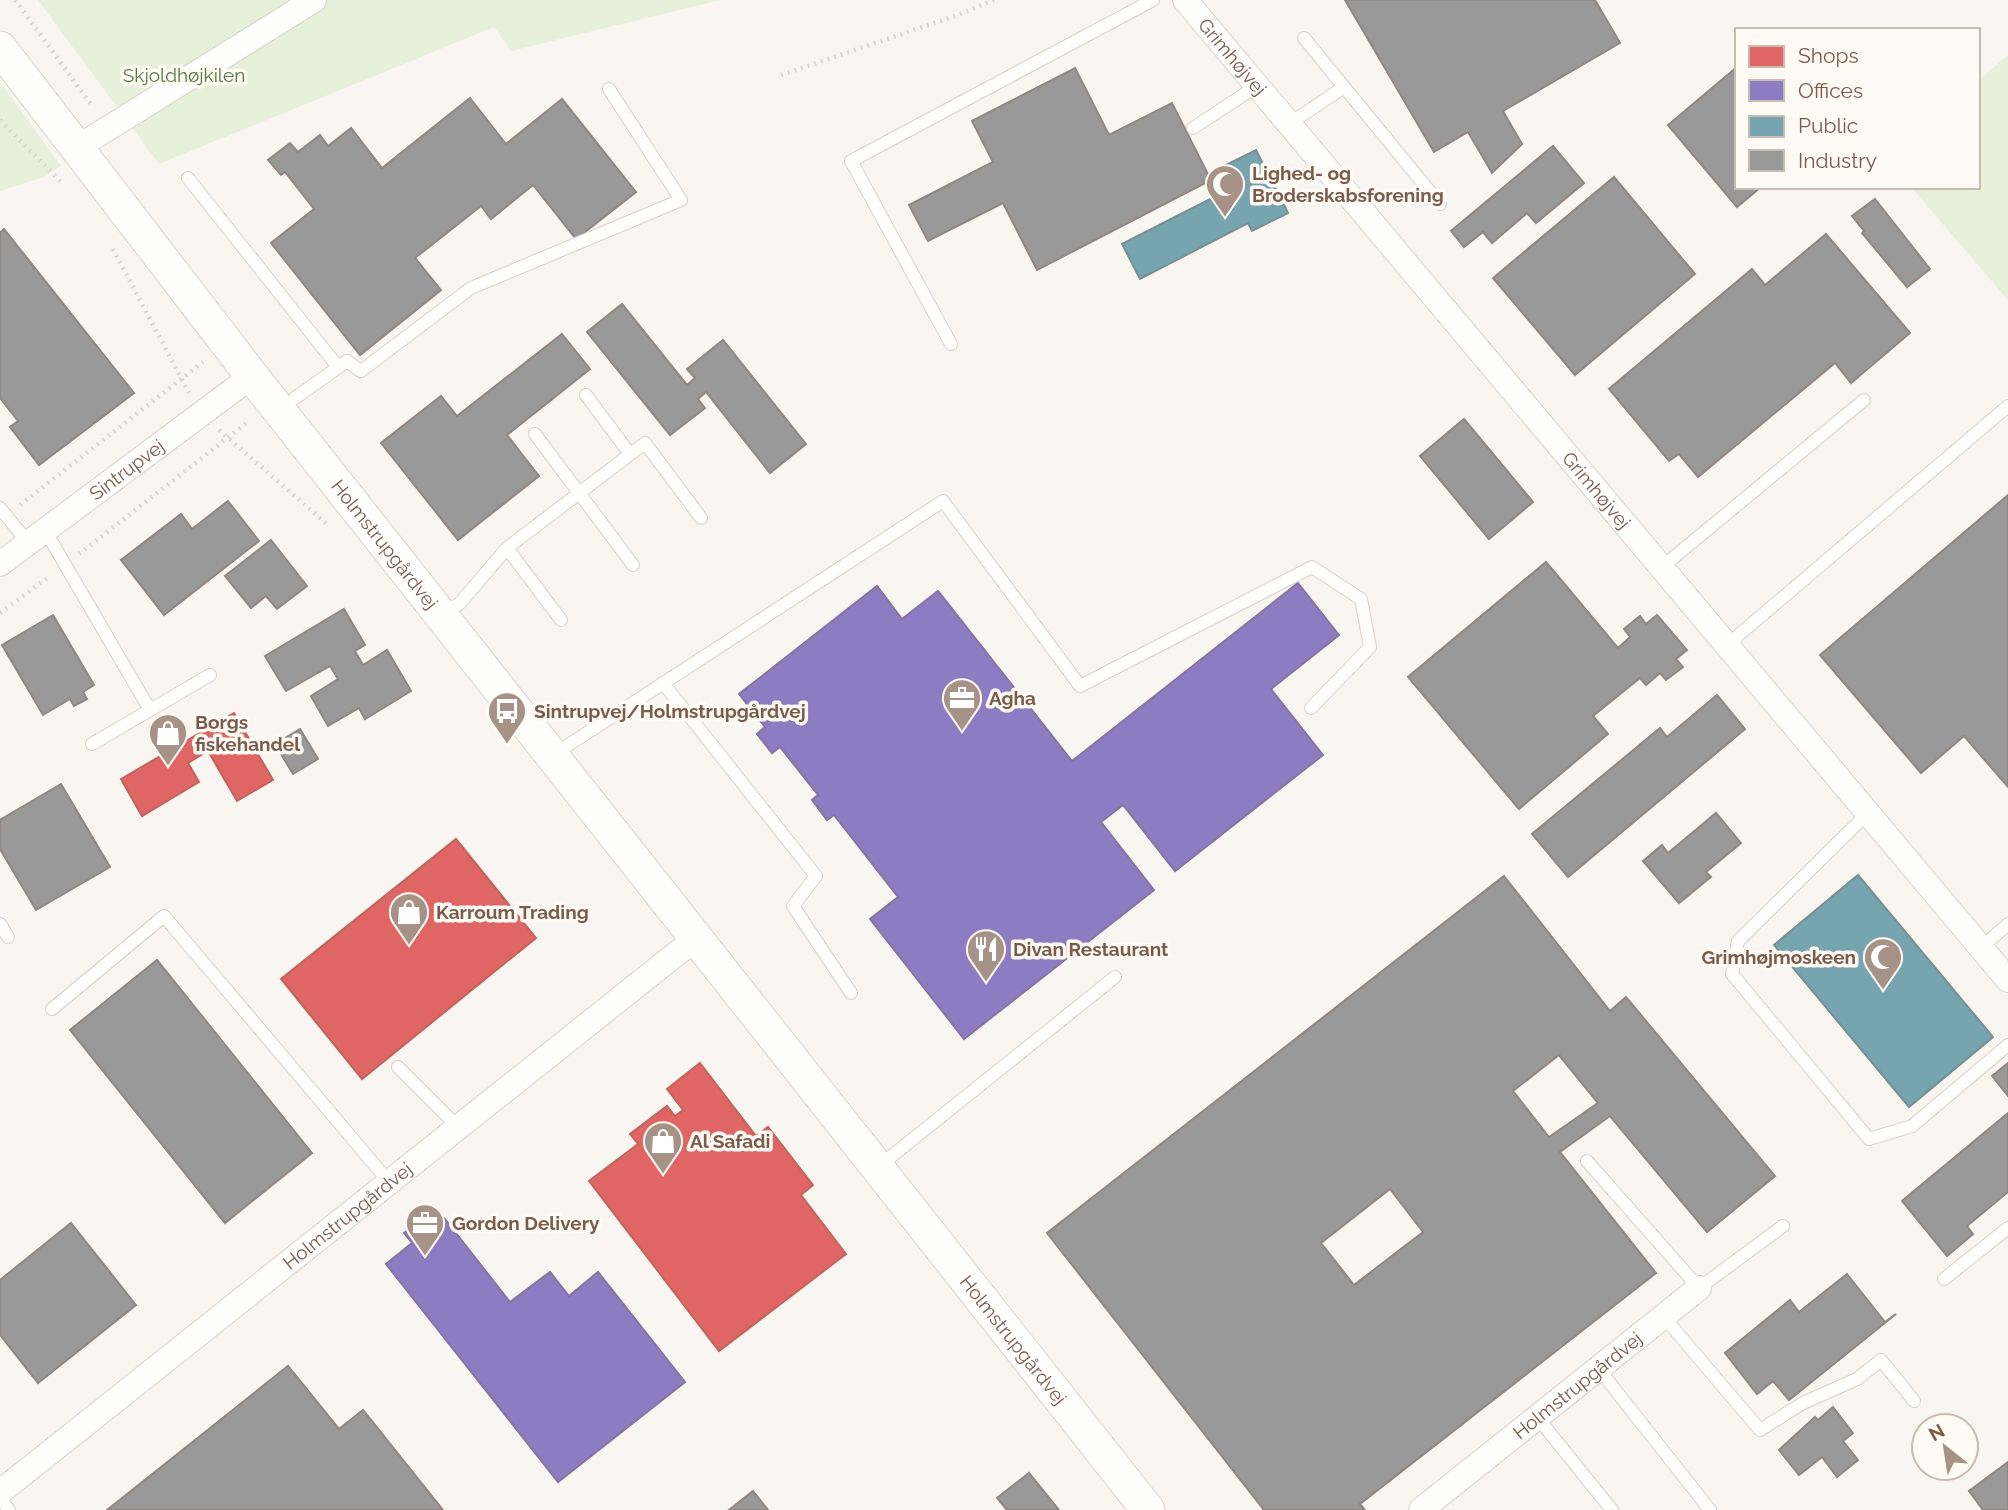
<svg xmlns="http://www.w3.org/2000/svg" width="2008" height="1510" viewBox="0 0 2008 1510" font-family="Raleway,sans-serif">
<rect width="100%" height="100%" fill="#f9f5f0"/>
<g fill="#e7f0db">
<polygon points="38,0 720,0 511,51 494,27 159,164"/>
<polygon points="2008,55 2008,300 1911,187 1978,187 1978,81"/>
<polygon points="0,82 61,166 44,177 0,191"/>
</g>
<g fill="#e06666" stroke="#c1635e" stroke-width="2">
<polygon points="234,713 273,780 237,801 208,751 188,763 199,782 142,816 121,779"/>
<polygon points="456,839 536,938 362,1079 281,979"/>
<polygon points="700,1063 756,1136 768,1127 813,1185 801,1195 846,1254 719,1351 589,1181 638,1144 630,1134 667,1106 675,1116 683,1110 667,1089"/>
</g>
<g fill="#8e7cc3" stroke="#8872a0" stroke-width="2">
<polygon points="1298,583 1339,635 1271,689 1323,755 1175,871 1123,805 1101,822 1154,890 964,1039 870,919 898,897 834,815 827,820 812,800 818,795 780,747 772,753 757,734 765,727 739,694 877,586 902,619 938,591 1072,761"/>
<polygon points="424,1218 431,1228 444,1218 510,1302 550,1272 569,1296 598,1272 685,1382 558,1482 386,1264 412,1243 404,1233"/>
</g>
<g fill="#76a5af" stroke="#778f92" stroke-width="2">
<polygon points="1256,150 1288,213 1252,231 1248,223 1140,279 1122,244 1230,189 1220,168"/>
<polygon points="1858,875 1993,1037 1909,1107 1774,945"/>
</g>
<g fill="#999" stroke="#908782" stroke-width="2" fill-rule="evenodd">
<polygon points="1345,0 1595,0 1620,43 1503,111 1522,144 1492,173 1468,132 1434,152"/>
<polygon points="1737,67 1737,187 1761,187 1737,207 1668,125"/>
<polygon points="1075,68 1109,135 1172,103 1211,180 1037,270 1003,203 928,241 909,205 993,162 972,121"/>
<polygon points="470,98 506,144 562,99 636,192 576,239 533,185 491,219 481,206 415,258 441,290 360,355 271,243 314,209 285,172 281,175 268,160 290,143 298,152 320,135 328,146 351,128 382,168"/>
<polygon points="1553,146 1584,183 1536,223 1527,213 1492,243 1483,232 1464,247 1451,231"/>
<polygon points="1614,177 1695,274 1575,375 1493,278"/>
<polygon points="1875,199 1930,269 1907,287 1862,233 1864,231 1852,216"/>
<polygon points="4,229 134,393 39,465 10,427 18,421 0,398 0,233"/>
<polygon points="1826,234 1910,333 1851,383 1835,363 1698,477 1679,454 1669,461 1609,389 1752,269 1765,285"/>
<polygon points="622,304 687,385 695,378 687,369 723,340 806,444 770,473 706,392 698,399 705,408 670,435 587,332"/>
<polygon points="562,334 590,369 507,435 539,476 458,540 381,443 441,396 457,416"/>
<polygon points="1464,419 1533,502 1489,539 1420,456"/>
<polygon points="2008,495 2008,787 1964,736 1921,773 1820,655"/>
<polygon points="228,501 259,541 164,615 121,560 181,514 192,529"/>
<polygon points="271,540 307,586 277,609 266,596 251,608 225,576"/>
<polygon points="1546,562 1618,648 1630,637 1624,629 1640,616 1646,624 1657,615 1687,650 1676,659 1683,667 1666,680 1660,673 1646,685 1640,678 1593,716 1608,734 1519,809 1408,677"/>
<polygon points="344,609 365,645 355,651 363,665 387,650 411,691 365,719 359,708 328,726 311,696 338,679 330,666 286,691 265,656"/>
<polygon points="53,615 94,685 83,692 87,699 74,706 70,699 43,715 2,645"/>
<polygon points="1717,695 1745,729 1568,877 1532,834 1660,728 1667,737"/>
<polygon points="300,729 318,759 293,774 275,744"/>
<polygon points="61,784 110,867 36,910 0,849 0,820"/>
<polygon points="1716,813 1741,843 1706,872 1711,877 1679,903 1643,861 1662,845 1668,853"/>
<path d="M 1504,876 L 1610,1011 L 1626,997 L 1775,1176 L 1707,1232 L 1610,1116 L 1560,1152 L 1656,1273 L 1360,1504 L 1365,1510 L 1264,1510 L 1047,1233 ZM 1559,1055 L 1598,1103 L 1549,1137 L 1513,1091 ZM 1390,1189 L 1423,1232 L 1354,1285 L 1321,1243 Z"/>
<polygon points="157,960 312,1153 225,1223 70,1030"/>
<polygon points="2008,1063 2008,1096 1992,1076"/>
<polygon points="2008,1113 2008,1192 1967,1226 1973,1234 1947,1256 1902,1201"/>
<polygon points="71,1223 136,1305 38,1383 0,1335 0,1280"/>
<polygon points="1847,1274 1885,1322 1896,1314 1789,1400 1773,1381 1757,1394 1725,1353 1790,1300 1799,1312"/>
<polygon points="288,1366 339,1429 363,1410 443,1510 107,1510"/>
<polygon points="1833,1407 1853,1433 1843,1441 1858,1460 1837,1477 1822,1457 1799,1475 1779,1450 1815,1417 1818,1420"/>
<polygon points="2008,1462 2008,1510 1983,1510 1969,1491"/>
<polygon points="1029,1473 1059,1510 1007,1510 997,1498"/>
<polygon points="753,1491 768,1510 729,1510"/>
</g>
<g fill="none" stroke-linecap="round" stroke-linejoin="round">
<g stroke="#d7d1cb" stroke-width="14">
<g id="lane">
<polyline points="1304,38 1440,204"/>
<polyline points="1289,124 1344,87"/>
<polyline points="1193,128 1257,86"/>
<polyline points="188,178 338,367"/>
<polyline points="951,344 851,161 1153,0"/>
<polyline points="586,395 630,454"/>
<polyline points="295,398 347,361 361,371 471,288 681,200 609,89"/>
<polyline points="535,434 633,565"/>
<polyline points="0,508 29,544"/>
<polyline points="46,532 150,710"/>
<polyline points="507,548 561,620"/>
<polyline points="1662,567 1864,400"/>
<polyline points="442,615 460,603 507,548 645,443 701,518"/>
<polyline points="1727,645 2008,406"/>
<polyline points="663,683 816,876 793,906 851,993"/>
<polyline points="92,744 210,675"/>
<polyline points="553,755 943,501 1080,686 1312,567 1361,599 1370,647 1311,708"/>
<polyline points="1868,813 1738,941 1732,974 1869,1139 1912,1126 2008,1045"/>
<polyline points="0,924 8,937"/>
<polyline points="1981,948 2008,924"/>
<polyline points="52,1009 164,916 390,1183"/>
<polyline points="398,1067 457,1126"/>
<polyline points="1587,1161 1699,1288 1783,1226"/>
<polyline points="878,1167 1115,977"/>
<polyline points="1944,1279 2008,1228"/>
<polyline points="1663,1316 1760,1430 1803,1403 1857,1379 1881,1360 1914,1401"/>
<polyline points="1598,1368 1710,1510"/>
<polyline points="1537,1417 1612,1510"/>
<polyline points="0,1498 9,1510"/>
</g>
</g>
<g stroke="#d7d1cb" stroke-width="26">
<g id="street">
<path id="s1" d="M 1185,0 L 2008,980"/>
<polyline points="75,149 314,0"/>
<path id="s2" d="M 0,564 L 252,376"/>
<path id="s3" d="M 0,1492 L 695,939"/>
<path id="s4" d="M 1421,1510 L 1699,1288"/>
</g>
</g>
<g stroke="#d9d2cb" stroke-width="35">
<g id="secondary">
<path id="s5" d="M 0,48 L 252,376 L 1148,1510"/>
</g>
</g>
<g stroke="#dcd5d0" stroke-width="4.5" stroke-dasharray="2 5" stroke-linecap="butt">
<polyline points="15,0 93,107"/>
<polyline points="781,75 955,16 994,0"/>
<polyline points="0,120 63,184"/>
<polyline points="113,249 189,393"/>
<polyline points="219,430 328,525"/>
<polyline points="20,505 203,362"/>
<polyline points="79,554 249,421"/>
<polyline points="0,613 50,576"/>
</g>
<use href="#lane" stroke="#fefefd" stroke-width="12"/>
<use href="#street" stroke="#fefefd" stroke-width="24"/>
<use href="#secondary" stroke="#fefefd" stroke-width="33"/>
</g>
<defs>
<g id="mosque-pin" transform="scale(2.0125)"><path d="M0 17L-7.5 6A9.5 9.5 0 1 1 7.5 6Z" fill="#a69286" stroke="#fffaf3"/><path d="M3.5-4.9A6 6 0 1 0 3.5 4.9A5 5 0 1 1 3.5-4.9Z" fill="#fff"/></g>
<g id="office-pin" transform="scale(2.0125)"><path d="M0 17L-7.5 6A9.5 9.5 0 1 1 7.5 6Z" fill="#a69286" stroke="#fffaf3"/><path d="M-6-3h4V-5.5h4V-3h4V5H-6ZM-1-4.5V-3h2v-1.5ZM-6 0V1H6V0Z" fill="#fff"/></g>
<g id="bus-pin" transform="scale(2.0125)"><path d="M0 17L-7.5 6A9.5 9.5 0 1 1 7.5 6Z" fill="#a69286" stroke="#fffaf3"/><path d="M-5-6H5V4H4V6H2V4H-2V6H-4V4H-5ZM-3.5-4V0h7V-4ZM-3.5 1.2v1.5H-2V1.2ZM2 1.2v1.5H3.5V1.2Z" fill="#fff"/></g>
<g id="shop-pin" transform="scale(2.0125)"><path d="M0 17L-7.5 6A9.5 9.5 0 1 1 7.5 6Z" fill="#a69286" stroke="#fffaf3"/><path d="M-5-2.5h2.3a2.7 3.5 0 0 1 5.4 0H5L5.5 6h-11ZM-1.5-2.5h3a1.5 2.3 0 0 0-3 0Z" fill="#fff"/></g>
<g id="restaurant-pin" transform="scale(2.0125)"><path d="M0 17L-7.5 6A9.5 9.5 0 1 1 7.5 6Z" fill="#a69286" stroke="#fffaf3"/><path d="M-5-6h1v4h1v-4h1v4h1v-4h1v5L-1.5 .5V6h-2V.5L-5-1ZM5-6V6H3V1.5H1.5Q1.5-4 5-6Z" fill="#fff"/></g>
</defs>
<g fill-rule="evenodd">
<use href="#mosque-pin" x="1225" y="184"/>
<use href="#office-pin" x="962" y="698"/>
<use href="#bus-pin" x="507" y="711"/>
<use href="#shop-pin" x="168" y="733"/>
<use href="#shop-pin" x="409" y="912"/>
<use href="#restaurant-pin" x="986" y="949"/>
<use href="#mosque-pin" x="1883" y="957"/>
<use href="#shop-pin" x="663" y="1141"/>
<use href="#office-pin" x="425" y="1223"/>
</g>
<g text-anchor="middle" stroke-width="7" stroke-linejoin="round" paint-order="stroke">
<g font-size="19" fill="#7a5c4d" stroke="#fffaf3">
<text dy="7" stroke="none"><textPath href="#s1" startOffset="74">Grimhøjvej</textPath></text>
<text dy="7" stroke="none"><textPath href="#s2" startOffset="158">Sintrupvej</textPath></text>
<text dy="7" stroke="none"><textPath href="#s1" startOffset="640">Grimhøjvej</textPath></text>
<text dy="7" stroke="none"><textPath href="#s5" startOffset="628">Holmstrupgårdvej</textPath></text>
<text dy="7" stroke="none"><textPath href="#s3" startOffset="444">Holmstrupgårdvej</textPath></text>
<text dy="7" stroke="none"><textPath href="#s5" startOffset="1642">Holmstrupgårdvej</textPath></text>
<text dy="7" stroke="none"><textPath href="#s4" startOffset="200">Holmstrupgårdvej</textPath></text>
</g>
<g font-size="19" fill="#537a41" stroke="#fffaf3">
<text x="184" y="82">Skjoldhøjkilen</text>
</g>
<g font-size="19" font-weight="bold" fill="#7a5c4d" stroke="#fffaf3" text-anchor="start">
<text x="1252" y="180">Lighed- og<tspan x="1252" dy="22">Broderskabsforening</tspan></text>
<text x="989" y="705">Agha</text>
<text x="534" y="718">Sintrupvej/Holmstrupgårdvej</text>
<text x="195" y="729">Borgs<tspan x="195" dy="22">fiskehandel</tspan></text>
<text x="436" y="919">Karroum Trading</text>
<text x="1013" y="956">Divan Restaurant</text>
<text x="1856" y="964" text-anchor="end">Grimhøjmoskeen</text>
<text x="690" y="1148">Al Safadi</text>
<text x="452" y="1230">Gordon Delivery</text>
</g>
</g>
<rect x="1735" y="28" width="245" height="161" fill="#fffaf3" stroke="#cabbb1" stroke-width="2"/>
<rect x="1749" y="46" width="35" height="21" fill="#e06666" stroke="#cabbb1" stroke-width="2"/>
<text x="1798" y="63" font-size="21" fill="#7a5c4d">Shops</text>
<rect x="1749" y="80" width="35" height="21" fill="#8e7cc3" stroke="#cabbb1" stroke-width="2"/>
<text x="1798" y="98" font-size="21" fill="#7a5c4d">Offices</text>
<rect x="1749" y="116" width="35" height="21" fill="#76a5af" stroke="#cabbb1" stroke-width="2"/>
<text x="1798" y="133" font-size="21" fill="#7a5c4d">Public</text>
<rect x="1749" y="150" width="35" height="21" fill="#999999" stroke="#cabbb1" stroke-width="2"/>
<text x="1798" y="168" font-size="21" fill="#7a5c4d">Industry</text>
<g transform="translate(1945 1447) rotate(330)"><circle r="33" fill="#fffaf3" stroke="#cabbb1" stroke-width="2"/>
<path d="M0-5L12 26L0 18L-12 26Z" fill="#a69286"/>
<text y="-10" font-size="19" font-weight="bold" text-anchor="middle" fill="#7a5c4d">N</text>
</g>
</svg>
